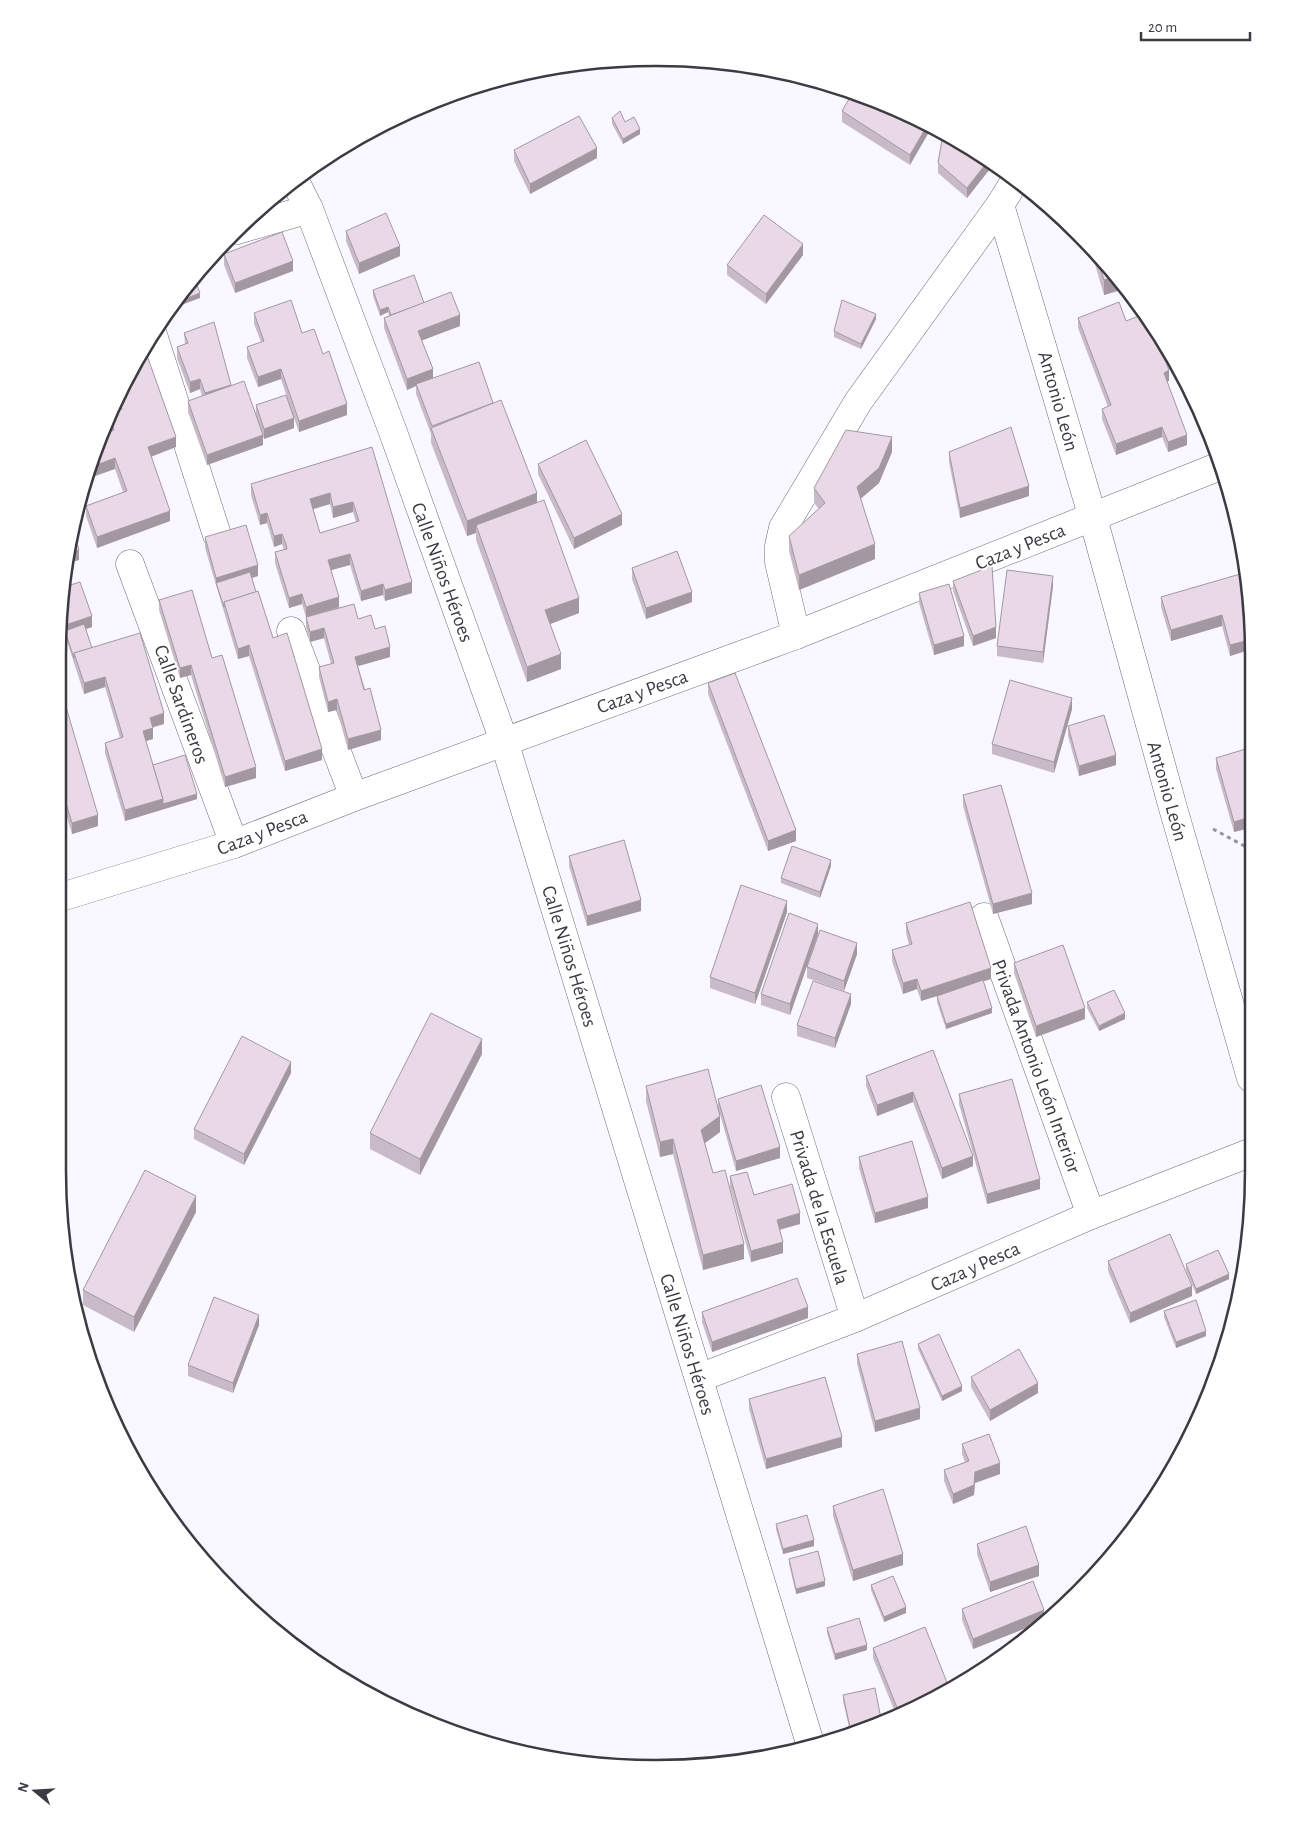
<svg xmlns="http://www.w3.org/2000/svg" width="1311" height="1826" viewBox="0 0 1311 1826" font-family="'Alegreya Sans',sans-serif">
<rect width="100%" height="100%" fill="#f9f7ff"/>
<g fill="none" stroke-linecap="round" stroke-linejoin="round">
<g stroke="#6e6b7b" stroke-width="29">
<g id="street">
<polyline points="295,181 309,209 393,432 504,741 810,1743"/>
<polyline points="1000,205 1016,179"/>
<polyline points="237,230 309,209"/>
<polyline points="153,335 217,535"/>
<polyline points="130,564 234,844"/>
<polyline points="291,631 354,797"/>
<polyline points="796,635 779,562 779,546 783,528 858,402 1000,205 1093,518 1173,808 1251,1078"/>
<polyline points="58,898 234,844 354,797 796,635 1220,466"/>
<polyline points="984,917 1091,1215"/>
<polyline points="786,1097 855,1318"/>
<polyline points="699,1378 855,1318 1091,1215 1252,1152"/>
</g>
</g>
<polyline stroke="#94939a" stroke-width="3" stroke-dasharray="4 4" stroke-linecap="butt" points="1213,829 1250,849"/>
<use href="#street" stroke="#fff" stroke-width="28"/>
</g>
<g fill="#c8bbc7" fill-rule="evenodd">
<polygon points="842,111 920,119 910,165 842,122"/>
<polygon points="612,118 625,122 640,134 623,144 612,124"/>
<polygon points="943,134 993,165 967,198 938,173 938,163"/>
<polygon points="514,150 597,158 530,194 514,161"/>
<polygon points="346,231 400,256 359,274 346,241"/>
<polygon points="1090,247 1105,261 1124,289 1104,295"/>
<polygon points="224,254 293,271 235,293 224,265"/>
<polygon points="803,255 766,304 727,275 727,265"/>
<polygon points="373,290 424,303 460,326 422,340 433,378 493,403 537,502 579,613 550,624 561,669 527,682 476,540 476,533 467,536 431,443 431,434 416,394 416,386 407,390 384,328 384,318 389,316 388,312 380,316 373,296"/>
<polygon points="254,313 302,333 323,354 347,415 299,432 294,418 294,428 264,439 263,436 263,445 207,465 188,412 188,401 202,396 200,389 190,393 177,358 177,347 185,344 184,333 256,415 256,405 287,397 281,379 258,387 247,358 247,347 261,342 254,324"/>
<polygon points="1078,318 1126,321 1169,381 1167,381 1187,445 1168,452 1162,437 1116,455 1102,419 1102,409 1108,407 1078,328"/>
<polygon points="876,319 861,349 834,337 834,331"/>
<polygon points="138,356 176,447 151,456 170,521 97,548 86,516 86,506 123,492 115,469 110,431 108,425 108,416 109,414 119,410 116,401"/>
<path d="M 372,447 L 412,593 L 385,601 L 383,595 L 361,601 L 350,565 L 331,570 L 339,607 L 375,629 L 390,657 L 358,666 L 381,740 L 348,750 L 337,710 L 328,712 L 319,677 L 319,667 L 331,664 L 324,638 L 310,642 L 306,627 L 306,617 L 302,604 L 289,608 L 275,563 L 275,552 L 284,550 L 282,544 L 274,547 L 267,523 L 260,525 L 251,495 L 251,484 ZM 330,504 L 333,518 L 353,512 L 356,522 L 320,533 L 313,509 Z"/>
<polygon points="892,452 879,483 860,499 875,559 799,590 789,551 789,536 819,509 814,503 814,488"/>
<polygon points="949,452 1029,496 960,518 949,462"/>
<polygon points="538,464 622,525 574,549 538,474"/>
<polygon points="205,537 258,576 252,578 256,592 273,638 322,760 285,771 249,656 238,659 205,548"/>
<polygon points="632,568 692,602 646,619 632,579"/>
<polygon points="1248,577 1249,650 1230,656 1222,626 1171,641 1161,607 1161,597"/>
<polygon points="953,581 996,638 973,646 953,591"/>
<polygon points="1053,586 1043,663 997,656 997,646"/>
<polygon points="64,587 92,627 86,629 92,648 164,724 153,727 153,739 145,741 153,765 197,799 125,821 105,753 105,743 120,738 105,687 84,694 65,635 59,637"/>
<polygon points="919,593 964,646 934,655 919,603"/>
<polygon points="159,600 212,658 256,778 225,787 191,675 180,678 159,610"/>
<polygon points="58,680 98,826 72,834 62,800"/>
<polygon points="708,683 796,841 768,851 708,694"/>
<polygon points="1072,709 1054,773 992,754 992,744"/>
<polygon points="1068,726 1116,765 1079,776 1068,736"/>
<polygon points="1249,748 1250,828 1234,832 1216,769 1216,758"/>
<polygon points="963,795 1032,904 993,914 963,806"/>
<polygon points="569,856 641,911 587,926 569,866"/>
<polygon points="831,866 820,898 781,883 781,878"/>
<polygon points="787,912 755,1004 710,988 710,977"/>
<polygon points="906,923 991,979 983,981 992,1013 946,1029 937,1002 937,996 921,1001 917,989 903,994 892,961 892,950 909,945 906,933"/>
<polygon points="818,934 790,1015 761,1005 761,994"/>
<polygon points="857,954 844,991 807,978 807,967"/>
<polygon points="1014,963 1085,1019 1036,1037 1014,973"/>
<polygon points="1087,1002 1125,1019 1099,1031 1087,1008"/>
<polygon points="851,1004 835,1048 797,1036 797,1025"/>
<polygon points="933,1050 973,1166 942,1179 913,1102 877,1116 866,1086 866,1076"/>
<polygon points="482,1054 420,1175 370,1149 370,1133"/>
<polygon points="291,1073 244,1165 194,1139 194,1129"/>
<polygon points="646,1086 718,1108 718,1099 780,1158 736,1171 720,1114 720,1132 705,1143 713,1173 744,1259 703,1270 673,1154 660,1157 646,1101"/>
<polygon points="959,1094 1040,1189 987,1204 959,1104"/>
<polygon points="859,1157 928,1208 875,1223 859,1168"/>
<polygon points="730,1176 754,1195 800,1224 780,1230 783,1253 751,1262 730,1187"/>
<polygon points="196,1212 134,1332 83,1305 83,1290"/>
<polygon points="1108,1261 1192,1296 1130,1323 1108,1271"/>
<polygon points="1186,1264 1229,1279 1196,1294 1186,1270"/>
<polygon points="1164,1311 1206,1336 1176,1348 1164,1317"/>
<polygon points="702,1312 808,1318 712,1352 702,1322"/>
<polygon points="259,1325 233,1393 188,1376 188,1365"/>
<polygon points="918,1344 962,1391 942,1401 918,1349"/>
<polygon points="857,1354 920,1419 875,1432 857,1364"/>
<polygon points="971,1377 1038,1393 990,1421 971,1387"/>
<polygon points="749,1399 842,1447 766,1469 749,1409"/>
<polygon points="962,1444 1000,1474 975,1483 974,1495 953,1504 944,1481 944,1470 965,1462 962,1454"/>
<polygon points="833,1506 903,1565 853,1581 833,1516"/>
<polygon points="776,1524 814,1546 783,1554 776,1529"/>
<polygon points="977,1544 1039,1576 990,1592 977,1554"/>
<polygon points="789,1559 825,1586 796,1594 789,1564"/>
<polygon points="871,1585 906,1613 884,1622 871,1590"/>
<polygon points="962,1609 1044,1621 973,1649 962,1620"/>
<polygon points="827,1628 867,1650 835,1660 827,1633"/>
<polygon points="873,1648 950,1690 897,1717 873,1658"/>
<polygon points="843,1695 882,1724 850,1732 843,1701"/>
</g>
<g fill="#a398a2">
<polygon points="928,124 932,127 910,165 910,155"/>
<polygon points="640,129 640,134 623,144 623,139"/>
<polygon points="360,136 360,145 324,161 357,137"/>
<polygon points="597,148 597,158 530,194 530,184"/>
<polygon points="988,161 993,165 967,198 967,188"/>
<polygon points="803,244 803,255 766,304 766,294"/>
<polygon points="400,246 400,256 359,274 359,263"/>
<polygon points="293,261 293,271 235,293 235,283"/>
<polygon points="1115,277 1124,289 1104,295 1104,280"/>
<polygon points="200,293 200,298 171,309 177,302"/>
<polygon points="388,307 388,312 380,316 380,310"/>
<polygon points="876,314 876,319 861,349 861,344"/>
<polygon points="460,315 460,326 418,342 418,331"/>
<polygon points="281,369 281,379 258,387 258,377"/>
<polygon points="433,369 433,380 416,384 416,386 407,390 407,379"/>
<polygon points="1169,370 1169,381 1164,383 1164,373"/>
<polygon points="200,379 200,389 190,393 190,382"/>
<polygon points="231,385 231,395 205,404 205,393"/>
<polygon points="347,404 347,415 299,432 299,421"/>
<polygon points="294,418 294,428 264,439 264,429"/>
<polygon points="1162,427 1162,437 1116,455 1116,444"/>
<polygon points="263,435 263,445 207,465 207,455"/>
<polygon points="1187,435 1187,445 1168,452 1168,442"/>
<polygon points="176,437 176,447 148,458 148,447"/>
<polygon points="892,437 892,452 879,483 857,502 857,487"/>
<polygon points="115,458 115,469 87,479 91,467"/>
<polygon points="1029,486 1029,496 960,518 960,508"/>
<polygon points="330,493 330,504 310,510 310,499"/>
<polygon points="537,493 537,509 476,525 476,533 467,536 467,521"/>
<polygon points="353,502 353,512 333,518 333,507"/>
<polygon points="170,511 170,521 97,548 97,537"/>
<polygon points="267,513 267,523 260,525 260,515"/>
<polygon points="622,514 622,525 574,549 574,538"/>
<polygon points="282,534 282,544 274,547 274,536"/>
<polygon points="875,544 875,559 799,590 799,575"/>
<polygon points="79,550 79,560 66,564 68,554"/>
<polygon points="350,554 350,565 328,571 328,560"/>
<polygon points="258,565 258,576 218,588 216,583 216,578"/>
<polygon points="1053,576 1053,586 1043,663 1043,652"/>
<polygon points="412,582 412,593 385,601 385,590"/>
<polygon points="383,584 383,595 361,601 361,591"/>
<polygon points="692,592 692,602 646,619 646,608"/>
<polygon points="302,594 302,604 289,608 289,598"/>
<polygon points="339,597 339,607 306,617 306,607"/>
<polygon points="579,598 579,613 545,626 545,610"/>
<polygon points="1222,615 1222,626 1171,641 1171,630"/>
<polygon points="92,616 92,627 67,635 65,631 65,635 59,637 60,627"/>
<polygon points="996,627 996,638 973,646 973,636"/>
<polygon points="324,628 324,638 310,642 310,632"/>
<polygon points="964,636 964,646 934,655 934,645"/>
<polygon points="1249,640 1249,650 1230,656 1230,645"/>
<polygon points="249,645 249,656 238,659 238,649"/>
<polygon points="390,647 390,657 355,667 355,657"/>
<polygon points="561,654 561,669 527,682 527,667"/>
<polygon points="191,665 191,675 180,678 180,668"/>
<polygon points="105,677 105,687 84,694 84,683"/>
<polygon points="1072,698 1072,709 1054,773 1054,762"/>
<polygon points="337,699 337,710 328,712 328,702"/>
<polygon points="164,713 164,724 150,728 150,718"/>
<polygon points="153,728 153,739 143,742 143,731"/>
<polygon points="381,730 381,740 348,750 348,739"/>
<polygon points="322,749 322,760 285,771 285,761"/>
<polygon points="1116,755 1116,765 1079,776 1079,766"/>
<polygon points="256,767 256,778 225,787 225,777"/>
<polygon points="62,790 62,800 58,801 58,791"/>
<polygon points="197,794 197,799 125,821 125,810 163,799"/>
<polygon points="98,815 98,826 72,834 72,823"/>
<polygon points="1250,817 1250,828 1234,832 1234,822"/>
<polygon points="796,830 796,841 768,851 768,841"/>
<polygon points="831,860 831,866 820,898 820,892"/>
<polygon points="1032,893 1032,904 993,914 993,904"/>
<polygon points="641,900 641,911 587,926 587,916"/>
<polygon points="787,901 787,912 755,1004 755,993"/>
<polygon points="818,924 818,934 790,1015 790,1004"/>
<polygon points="857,943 857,954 844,991 844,981"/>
<polygon points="991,968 991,979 921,1001 921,991"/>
<polygon points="917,979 917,989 903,994 903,983"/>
<polygon points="851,994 851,1004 835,1048 835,1038"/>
<polygon points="992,1008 992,1013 946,1029 946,1024"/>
<polygon points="1085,1008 1085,1019 1036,1037 1036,1026"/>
<polygon points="1125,1013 1125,1019 1099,1031 1099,1026"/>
<polygon points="482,1039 482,1054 420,1175 420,1159"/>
<polygon points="291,1062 291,1073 244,1165 244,1154"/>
<polygon points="913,1092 913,1102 877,1116 877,1105"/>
<polygon points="720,1116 720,1132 701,1146 701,1130"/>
<polygon points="673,1139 673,1154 660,1157 660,1142"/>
<polygon points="780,1147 780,1158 736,1171 736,1161"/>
<polygon points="973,1156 973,1166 942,1179 942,1168"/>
<polygon points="1040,1179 1040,1189 987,1204 987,1194"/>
<polygon points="196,1196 196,1212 134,1332 134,1317"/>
<polygon points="928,1197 928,1208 875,1223 875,1213"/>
<polygon points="800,1213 800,1224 777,1230 777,1220"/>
<polygon points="783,1242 783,1253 751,1262 751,1251"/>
<polygon points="744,1244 744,1259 703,1270 703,1255"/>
<polygon points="1229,1274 1229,1279 1196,1294 1196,1289"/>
<polygon points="1192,1286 1192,1296 1130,1323 1130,1313"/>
<polygon points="808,1307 808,1318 712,1352 712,1342"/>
<polygon points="259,1315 259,1325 233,1393 233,1383"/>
<polygon points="1206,1331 1206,1336 1176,1348 1176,1342"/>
<polygon points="1038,1383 1038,1393 990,1421 990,1410"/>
<polygon points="962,1386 962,1391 942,1401 942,1396"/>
<polygon points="920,1408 920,1419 875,1432 875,1421"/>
<polygon points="842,1437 842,1447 766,1469 766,1459"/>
<polygon points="1000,1463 1000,1474 975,1483 974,1495 953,1504 953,1494 975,1472"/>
<polygon points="814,1540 814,1546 783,1554 783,1549"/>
<polygon points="903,1554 903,1565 853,1581 853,1570"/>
<polygon points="1039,1565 1039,1576 990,1592 990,1582"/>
<polygon points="825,1581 825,1586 796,1594 796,1589"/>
<polygon points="906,1607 906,1613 884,1622 884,1617"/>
<polygon points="1044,1610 1044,1621 973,1649 973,1639"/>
<polygon points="867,1645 867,1650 835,1660 835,1654"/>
</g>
<g fill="#e9d9e7" stroke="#a398a2" fill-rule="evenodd">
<polygon points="852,94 920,119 928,124 910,155 842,111"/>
<polygon points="620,111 625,122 634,117 640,129 623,139 612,118"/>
<polygon points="579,116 597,148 530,184 514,150"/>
<polygon points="943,134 988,161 967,188 938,163"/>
<polygon points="386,213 400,246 359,263 346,231"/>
<polygon points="764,215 803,244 766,294 727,265"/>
<polygon points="282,232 293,261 235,283 224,254"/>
<polygon points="1096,253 1105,261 1115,277 1104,280"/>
<polygon points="414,275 424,303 391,315 388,307 380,310 373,290"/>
<polygon points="194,278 200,293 177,302"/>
<polygon points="451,292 460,315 418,331 433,369 407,379 384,318"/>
<polygon points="291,300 302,333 314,329 323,354 329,351 347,404 299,421 281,369 258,377 247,347 264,341 254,313"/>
<polygon points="842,300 876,314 861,344 834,331"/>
<polygon points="1119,302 1126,321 1141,315 1156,338 1169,370 1164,373 1187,435 1168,442 1162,427 1116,444 1102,409 1111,405 1078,318"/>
<polygon points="214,322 231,385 205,393 200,379 190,382 177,347 188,343 184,333"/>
<polygon points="144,347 176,437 148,447 170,511 97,537 86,506 127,491 115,458 91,467 101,435 114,430 109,415 109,414 122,409 118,396 138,356"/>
<polygon points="479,362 493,403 432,426 416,384"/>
<polygon points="244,381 263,435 207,455 188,401"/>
<polygon points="286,395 294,418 264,429 256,405"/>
<polygon points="501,400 537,493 467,521 431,428"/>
<polygon points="1011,427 1029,486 960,508 949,452"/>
<polygon points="846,430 892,437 879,468 857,487 875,544 799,575 789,536 825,503 814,488"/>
<polygon points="586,440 622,514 574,538 538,464"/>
<path d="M 372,447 L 412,582 L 385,590 L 383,584 L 361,591 L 350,554 L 328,560 L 339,597 L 306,607 L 302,594 L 289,598 L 275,552 L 287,549 L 286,544 L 282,534 L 274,536 L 267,513 L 260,515 L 251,484 ZM 330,493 L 333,507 L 353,502 L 359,521 L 320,533 L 310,499 Z"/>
<polygon points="544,500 579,598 545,610 561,654 527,667 476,525"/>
<polygon points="246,525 258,565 216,578 205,537"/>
<polygon points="72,529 79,550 68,554 69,539"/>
<polygon points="677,551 692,592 646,608 632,568"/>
<polygon points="992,566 996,627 973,636 953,581"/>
<polygon points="1007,570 1053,576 1043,652 997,646"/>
<polygon points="250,572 256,592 224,602 224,607 216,583"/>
<polygon points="1247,572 1248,577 1249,640 1230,645 1222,615 1171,630 1161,597"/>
<polygon points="80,582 92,616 60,627 64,587"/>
<polygon points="949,584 964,636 934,645 919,593"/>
<polygon points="192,590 212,658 222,655 256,767 225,777 191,665 180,668 159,600"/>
<polygon points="258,591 273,638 287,633 322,749 285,761 249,645 238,649 224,602"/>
<polygon points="354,604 358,619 371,615 375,629 385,626 390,647 355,657 364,690 370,688 381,730 348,739 337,699 328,702 319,667 334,663 324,628 310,632 306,617"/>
<polygon points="84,624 92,648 74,653 74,658 65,631"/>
<polygon points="140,633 164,713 150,718 153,728 143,731 163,799 125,810 105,743 123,737 105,677 84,683 74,653"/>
<polygon points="735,673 796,830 768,841 708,683"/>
<polygon points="58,680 98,815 72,823 62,790 58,791"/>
<polygon points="1010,680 1072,698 1054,762 992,744"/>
<polygon points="1104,715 1116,755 1079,766 1068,726"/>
<polygon points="1249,748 1250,817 1234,822 1216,758"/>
<polygon points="185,755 197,794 163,804 163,799 153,765"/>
<polygon points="1001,785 1032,893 993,904 963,795"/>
<polygon points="624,840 641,900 587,916 569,856"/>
<polygon points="792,846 831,860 820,892 781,878"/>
<polygon points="741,885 787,901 755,993 710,977"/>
<polygon points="970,902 991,968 921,991 917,979 903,983 892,950 912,944 906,923"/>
<polygon points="789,913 818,924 790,1004 761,994"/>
<polygon points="820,930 857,943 844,981 807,967"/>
<polygon points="1063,945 1085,1008 1036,1026 1014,963"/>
<polygon points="983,980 992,1008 946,1024 937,996"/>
<polygon points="813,981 851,994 835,1038 797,1025"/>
<polygon points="1114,990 1125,1013 1099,1026 1087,1002"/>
<polygon points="431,1013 482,1039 420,1159 370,1133"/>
<polygon points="242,1036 291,1062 244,1154 194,1129"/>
<polygon points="933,1050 973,1156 942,1168 913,1092 877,1105 866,1076"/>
<polygon points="708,1069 720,1116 701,1130 713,1173 725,1170 744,1244 703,1255 673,1139 660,1142 646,1086"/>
<polygon points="1012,1079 1040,1179 987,1194 959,1094"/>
<polygon points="761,1085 780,1147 736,1161 718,1099"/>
<polygon points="912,1141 928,1197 875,1213 859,1157"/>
<polygon points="145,1170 196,1196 134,1317 83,1290"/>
<polygon points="747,1172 754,1195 792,1184 800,1213 777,1220 783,1242 751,1251 730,1176"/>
<polygon points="1170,1234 1192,1286 1130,1313 1108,1261"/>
<polygon points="1218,1250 1229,1274 1196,1289 1186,1264"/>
<polygon points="797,1278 808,1307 712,1342 702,1312"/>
<polygon points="214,1297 259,1315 233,1383 188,1365"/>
<polygon points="1196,1300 1206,1331 1176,1342 1164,1311"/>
<polygon points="939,1334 962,1386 942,1396 918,1344"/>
<polygon points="902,1341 920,1408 875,1421 857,1354"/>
<polygon points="1019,1349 1038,1383 990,1410 971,1377"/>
<polygon points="825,1377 842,1437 766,1459 749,1399"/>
<polygon points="989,1434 1000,1463 975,1472 974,1485 953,1494 944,1470 969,1461 962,1444"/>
<polygon points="883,1489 903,1554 853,1570 833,1506"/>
<polygon points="807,1515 814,1540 783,1549 776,1524"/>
<polygon points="1026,1526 1039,1565 990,1582 977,1544"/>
<polygon points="818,1551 825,1581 796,1589 789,1559"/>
<polygon points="893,1576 906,1607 884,1617 871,1585"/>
<polygon points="1033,1581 1044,1610 973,1639 962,1609"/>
<polygon points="859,1618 867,1645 835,1654 827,1628"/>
<polygon points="925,1627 950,1690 900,1715 873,1648"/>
<polygon points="875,1688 882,1724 851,1732 843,1695"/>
</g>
<g text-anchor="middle" stroke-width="4" stroke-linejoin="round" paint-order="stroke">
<g font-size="20" fill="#3c3b42" stroke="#fff">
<text transform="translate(1059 401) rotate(74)" y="7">Antonio León</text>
<text transform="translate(1020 546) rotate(-22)" y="7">Caza y Pesca</text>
<text transform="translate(443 572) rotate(70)" y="7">Calle Niños Héroes</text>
<text transform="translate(642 691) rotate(-20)" y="7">Caza y Pesca</text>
<text transform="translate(182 704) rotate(70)" y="7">Calle Sardineros</text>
<text transform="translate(1168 791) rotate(74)" y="7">Antonio León</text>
<text transform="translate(262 832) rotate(-21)" y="7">Caza y Pesca</text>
<text transform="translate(570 956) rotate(73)" y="7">Calle Niños Héroes</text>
<text transform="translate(1037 1066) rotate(70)" y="7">Privada Antonio León Interior</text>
<text transform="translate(820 1207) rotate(73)" y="7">Privada de la Escuela</text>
<text transform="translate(975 1266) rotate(-24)" y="7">Caza y Pesca</text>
<text transform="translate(688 1344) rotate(73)" y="7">Calle Niños Héroes</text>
</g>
</g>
<path d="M0 0H1311V1826H0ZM655 66H656A589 589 0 0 1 1245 655V1171A589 589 0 0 1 656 1760H655A589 589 0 0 1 66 1171V655A589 589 0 0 1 655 66Z" fill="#fff" fill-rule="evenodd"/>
<path fill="none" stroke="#3c3b42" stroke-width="2.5" d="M655 66H656A589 589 0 0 1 1245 655V1171A589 589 0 0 1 656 1760H655A589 589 0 0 1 66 1171V655A589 589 0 0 1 655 66Z"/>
<g transform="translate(35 1791) rotate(288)" stroke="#ffffff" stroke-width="4" paint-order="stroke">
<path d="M0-4L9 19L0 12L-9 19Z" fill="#3c3b42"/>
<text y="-8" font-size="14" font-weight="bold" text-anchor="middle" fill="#3c3b42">N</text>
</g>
<path d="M1141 32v8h109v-8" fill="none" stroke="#3c3b42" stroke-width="2.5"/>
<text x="1148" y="32" font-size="15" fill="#3c3b42" stroke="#ffffff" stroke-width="4" paint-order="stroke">20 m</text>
</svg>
